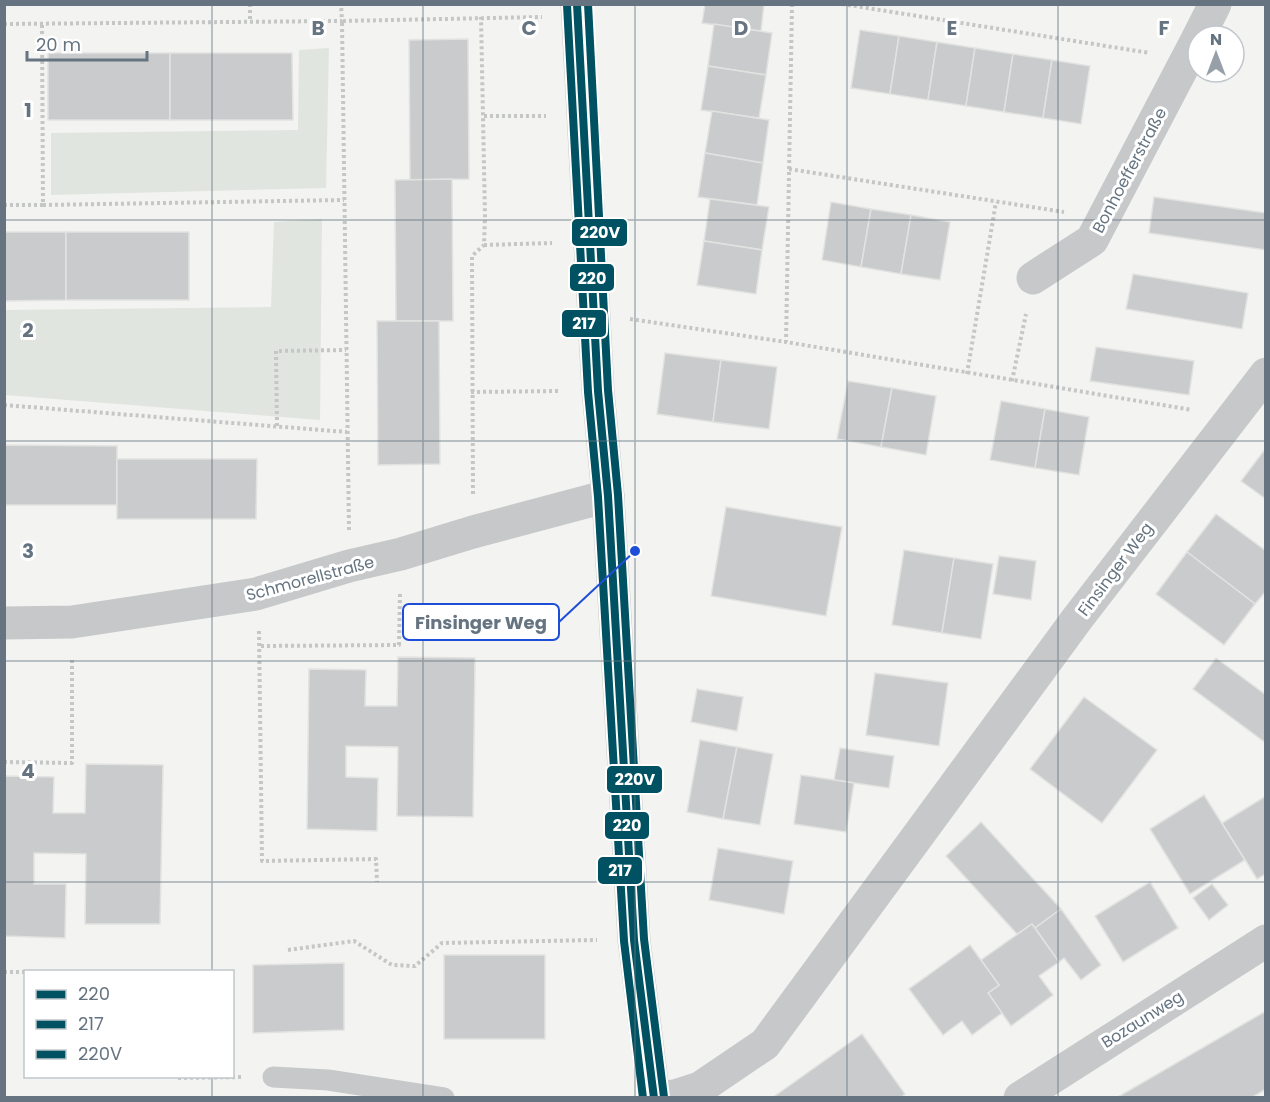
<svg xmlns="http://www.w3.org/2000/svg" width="1270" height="1102" viewBox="0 0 1270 1102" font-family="Poppins,sans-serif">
<rect width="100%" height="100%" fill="#f3f3f1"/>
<g fill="#e1e5df">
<polygon points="329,48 326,188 51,195 51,133 298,130 299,50"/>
<polygon points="322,219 320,420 5,395 5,310 271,307 274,222"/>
</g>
<g fill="#cacbcc" stroke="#e2e2e1" stroke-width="1.5">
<polygon points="705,4 764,4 761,31 702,23"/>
<polygon points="714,24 772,33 766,75 708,66"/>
<polygon points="860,30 899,36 890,94 851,88"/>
<polygon points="899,36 937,42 928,100 890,94"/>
<polygon points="468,39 469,179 410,180 409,40"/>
<polygon points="937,42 975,48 966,106 928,100"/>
<polygon points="975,48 1013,54 1004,112 966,106"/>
<rect x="48" y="53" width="122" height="67"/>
<polygon points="170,53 292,53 293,120 170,120"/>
<polygon points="1013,54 1052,60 1043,118 1004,112"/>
<polygon points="1052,60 1090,66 1081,124 1043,118"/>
<polygon points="708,66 766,75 759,118 701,110"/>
<polygon points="712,111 769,120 763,163 705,153"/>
<polygon points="705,153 763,163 757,205 698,197"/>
<polygon points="452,179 453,321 396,321 395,180"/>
<polygon points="1154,197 1266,213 1266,250 1149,233"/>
<polygon points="710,199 769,207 762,250 704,241"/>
<polygon points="831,202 871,209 861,267 822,260"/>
<polygon points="871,209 911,215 901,274 861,267"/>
<polygon points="911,215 950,222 940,280 901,274"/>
<polygon points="4,232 66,232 66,300 4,301"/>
<rect x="66" y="232" width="123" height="68"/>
<polygon points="704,241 762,250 756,294 697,285"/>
<polygon points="1133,274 1248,293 1242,329 1126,309"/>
<polygon points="377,321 439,321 440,464 378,465"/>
<polygon points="1096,347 1194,361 1189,395 1090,381"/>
<polygon points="665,353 721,360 713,422 657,414"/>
<polygon points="721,360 777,367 769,429 713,422"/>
<polygon points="848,381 892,388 881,447 837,439"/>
<polygon points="892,388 936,396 926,455 881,447"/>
<polygon points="1001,401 1045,409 1035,468 990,460"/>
<polygon points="1045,409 1089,417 1079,475 1035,468"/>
<polygon points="4,445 117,446 117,505 4,505"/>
<polygon points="1266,448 1266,499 1241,481"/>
<polygon points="117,459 257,459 256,519 117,519"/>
<polygon points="726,507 842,527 826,616 711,596"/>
<polygon points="1216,514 1266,551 1266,591 1255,604 1187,552"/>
<polygon points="904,550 954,558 942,633 892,625"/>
<polygon points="1187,552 1255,604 1224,645 1156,594"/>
<polygon points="999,556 1036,561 1031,600 993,594"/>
<polygon points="954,558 993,564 981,639 942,633"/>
<polygon points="398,657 475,658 473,817 397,816 398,747 346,746 346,777 378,778 377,831 307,829 309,669 366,670 365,706 397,706"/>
<polygon points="1216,658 1266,695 1266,743 1193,689"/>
<polygon points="875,673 948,683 939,746 866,735"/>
<polygon points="697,689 743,697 737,731 691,722"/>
<polygon points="1084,697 1157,750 1102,823 1030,769"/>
<polygon points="700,740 737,747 723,819 687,812"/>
<polygon points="737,747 773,754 760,825 723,819"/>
<polygon points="840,748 894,756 889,788 834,780"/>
<polygon points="86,764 163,765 160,924 85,924 86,854 34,853 34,884 66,884 65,938 4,936 4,776 54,777 53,813 85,813"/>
<polygon points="801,775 854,783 846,832 794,824"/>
<polygon points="1204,795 1245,860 1190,894 1150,829"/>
<polygon points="1266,796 1266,874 1257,879 1222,823"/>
<polygon points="981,822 1061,909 1035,928 1032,924 1017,934 946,856"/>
<polygon points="718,848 793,861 784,914 709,900"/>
<polygon points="1150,882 1178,928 1123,962 1095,916"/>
<polygon points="1212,884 1228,905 1209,920 1193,898"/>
<polygon points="1061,909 1101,965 1081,980 1064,958 1059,962 1035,928"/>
<polygon points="1032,924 1059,962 1039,976 1053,995 1011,1026 988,993 999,985 981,960"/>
<polygon points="970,945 999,985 988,993 1002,1013 972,1035 962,1021 943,1035 909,989"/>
<rect x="444" y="955" width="101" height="84"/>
<polygon points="344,963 344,1030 253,1033 253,965"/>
<polygon points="1266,1011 1266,1089 1251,1098 1116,1098"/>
<polygon points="862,1034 905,1094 900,1098 772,1098"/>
</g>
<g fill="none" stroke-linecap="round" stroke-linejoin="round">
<g stroke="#c5c6c6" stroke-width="4" stroke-dasharray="3 3" stroke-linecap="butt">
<polyline points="250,4 250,22"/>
<polyline points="792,4 786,342 1192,410"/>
<polyline points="842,4 1150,53"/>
<polyline points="4,24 342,21 341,4"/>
<polyline points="484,116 546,116"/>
<polyline points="789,169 1064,212"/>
<polyline points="4,205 43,205 42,23"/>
<polyline points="43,205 344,200"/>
<polyline points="484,245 552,243"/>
<polyline points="630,319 786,342"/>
<polyline points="967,374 996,202"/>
<polyline points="1012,381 1026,314"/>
<polyline points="471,392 560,391"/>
<polyline points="4,405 347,432"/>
<polyline points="277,426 276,351 346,350"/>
<polyline points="473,494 472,256 484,245 485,216 481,17"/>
<polyline points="349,530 342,21 542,17"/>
<polyline points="259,631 262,861 376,859 377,882"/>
<polyline points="261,646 399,645 400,592"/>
<polyline points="4,762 72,763 72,657"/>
<polyline points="288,950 354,941 392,965 415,966 442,943 597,940"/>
<polyline points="4,972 26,972"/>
<polyline points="178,1078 244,1077"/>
</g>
<polyline stroke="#c7c8c9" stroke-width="21" points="273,1077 328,1080 444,1098"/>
<g stroke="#c7c8c9" stroke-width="33">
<polyline points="577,4 598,391 608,496 634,940 654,1098"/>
<polyline points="1199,36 1215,4"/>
<polyline points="1033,278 1092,240 1198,38"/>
<polyline points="4,623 72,622 256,594 349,566 401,554 473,532 608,496"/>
<polyline points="656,1098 675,1096 700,1088 765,1044 1077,619 1266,374"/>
<polyline points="1020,1098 1266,941"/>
</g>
<g stroke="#fff" stroke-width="12">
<polyline id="bus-1" points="577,4 598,391 608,496 634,940 654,1098"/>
</g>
<g stroke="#fff" stroke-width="12">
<polyline id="bus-2" points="567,5 588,392 598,497 624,941 643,1098"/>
</g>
<g stroke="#fff" stroke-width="12">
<polyline id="bus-3" points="588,4 608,390 618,495 644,939 664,1097"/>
</g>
<use href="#bus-1" stroke="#005262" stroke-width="8"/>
<use href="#bus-2" stroke="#005262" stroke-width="8"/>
<use href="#bus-3" stroke="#005262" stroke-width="8"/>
</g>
<path fill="none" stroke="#657480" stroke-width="1.5" stroke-opacity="0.55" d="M 212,4 L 212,972M 423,4 L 423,1098M 635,4 L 635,1098M 847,4 L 847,1098M 1058,4 L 1058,1098M 4,220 L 1266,220M 4,441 L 1266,441M 4,661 L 1266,661M 4,882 L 1266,882M 212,1076 L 212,1098"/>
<g text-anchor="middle" stroke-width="6" stroke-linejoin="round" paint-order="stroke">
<g font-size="16" fill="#657480" stroke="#fff">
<text transform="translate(1129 170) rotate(-62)" y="6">Bonhoefferstraße</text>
<text transform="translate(1115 569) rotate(-53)" y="6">Finsinger Weg</text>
<text transform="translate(310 578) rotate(-15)" y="6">Schmorellstraße</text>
<text transform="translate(1142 1019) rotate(-32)" y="6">Bozaunweg</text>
</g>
</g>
<g font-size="20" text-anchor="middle" font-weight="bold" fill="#657480" stroke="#fff" stroke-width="6" stroke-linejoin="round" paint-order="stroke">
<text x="318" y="35">B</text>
<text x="529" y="35">C</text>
<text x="741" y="35">D</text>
<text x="952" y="35">E</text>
<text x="1164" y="35">F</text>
<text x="28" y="117">1</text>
<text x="28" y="337">2</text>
<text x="28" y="558">3</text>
<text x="28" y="778">4</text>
</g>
<path fill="none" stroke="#1d4ed8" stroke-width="2" d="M635 551L559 622"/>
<circle fill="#1d4ed8" stroke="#fff" stroke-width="2" cx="635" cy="551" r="6"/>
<rect fill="#fff" stroke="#1d4ed8" stroke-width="2" x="403" y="604" width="156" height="36" rx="6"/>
<g font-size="18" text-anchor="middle" font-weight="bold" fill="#657480">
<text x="481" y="629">Finsinger Weg</text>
</g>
<g stroke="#fff" stroke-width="2">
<rect x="571" y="218" width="57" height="29" rx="6" fill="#005262"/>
<rect x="569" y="263" width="46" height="29" rx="6" fill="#005262"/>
<rect x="561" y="309" width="46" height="29" rx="6" fill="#005262"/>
<rect x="606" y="765" width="57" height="29" rx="6" fill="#005262"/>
<rect x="604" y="811" width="46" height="29" rx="6" fill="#005262"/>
<rect x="597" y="856" width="46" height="29" rx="6" fill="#005262"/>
</g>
<g font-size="16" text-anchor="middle" font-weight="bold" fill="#fff">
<text x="600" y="238">220V</text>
<text x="592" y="284">220</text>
<text x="584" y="329">217</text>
<text x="635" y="785">220V</text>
<text x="627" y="831">220</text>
<text x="620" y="876">217</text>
</g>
<rect width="1270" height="1102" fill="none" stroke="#657480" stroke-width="12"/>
<rect x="24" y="970" width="210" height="108" fill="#ffffff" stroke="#c1c7cc" stroke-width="1.5"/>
<rect x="36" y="990" width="30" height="9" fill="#005262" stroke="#c1c7cc" stroke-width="1.5"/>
<text x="78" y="1000" font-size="18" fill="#657480">220</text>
<rect x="36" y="1020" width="30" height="9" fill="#005262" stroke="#c1c7cc" stroke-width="1.5"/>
<text x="78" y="1030" font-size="18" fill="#657480">217</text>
<rect x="36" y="1050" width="30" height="9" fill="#005262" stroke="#c1c7cc" stroke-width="1.5"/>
<text x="78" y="1060" font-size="18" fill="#657480">220V</text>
<g transform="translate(1216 54)"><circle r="28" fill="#ffffff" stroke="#c1c7cc" stroke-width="1.5"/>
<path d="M0-4.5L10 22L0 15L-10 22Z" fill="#97a0a8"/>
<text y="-9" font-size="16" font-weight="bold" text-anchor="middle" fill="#657480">N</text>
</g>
<path d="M27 51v9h120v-9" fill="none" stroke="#657480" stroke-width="3"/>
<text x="36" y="51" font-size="18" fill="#657480" stroke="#ffffff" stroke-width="4.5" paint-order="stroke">20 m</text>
</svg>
